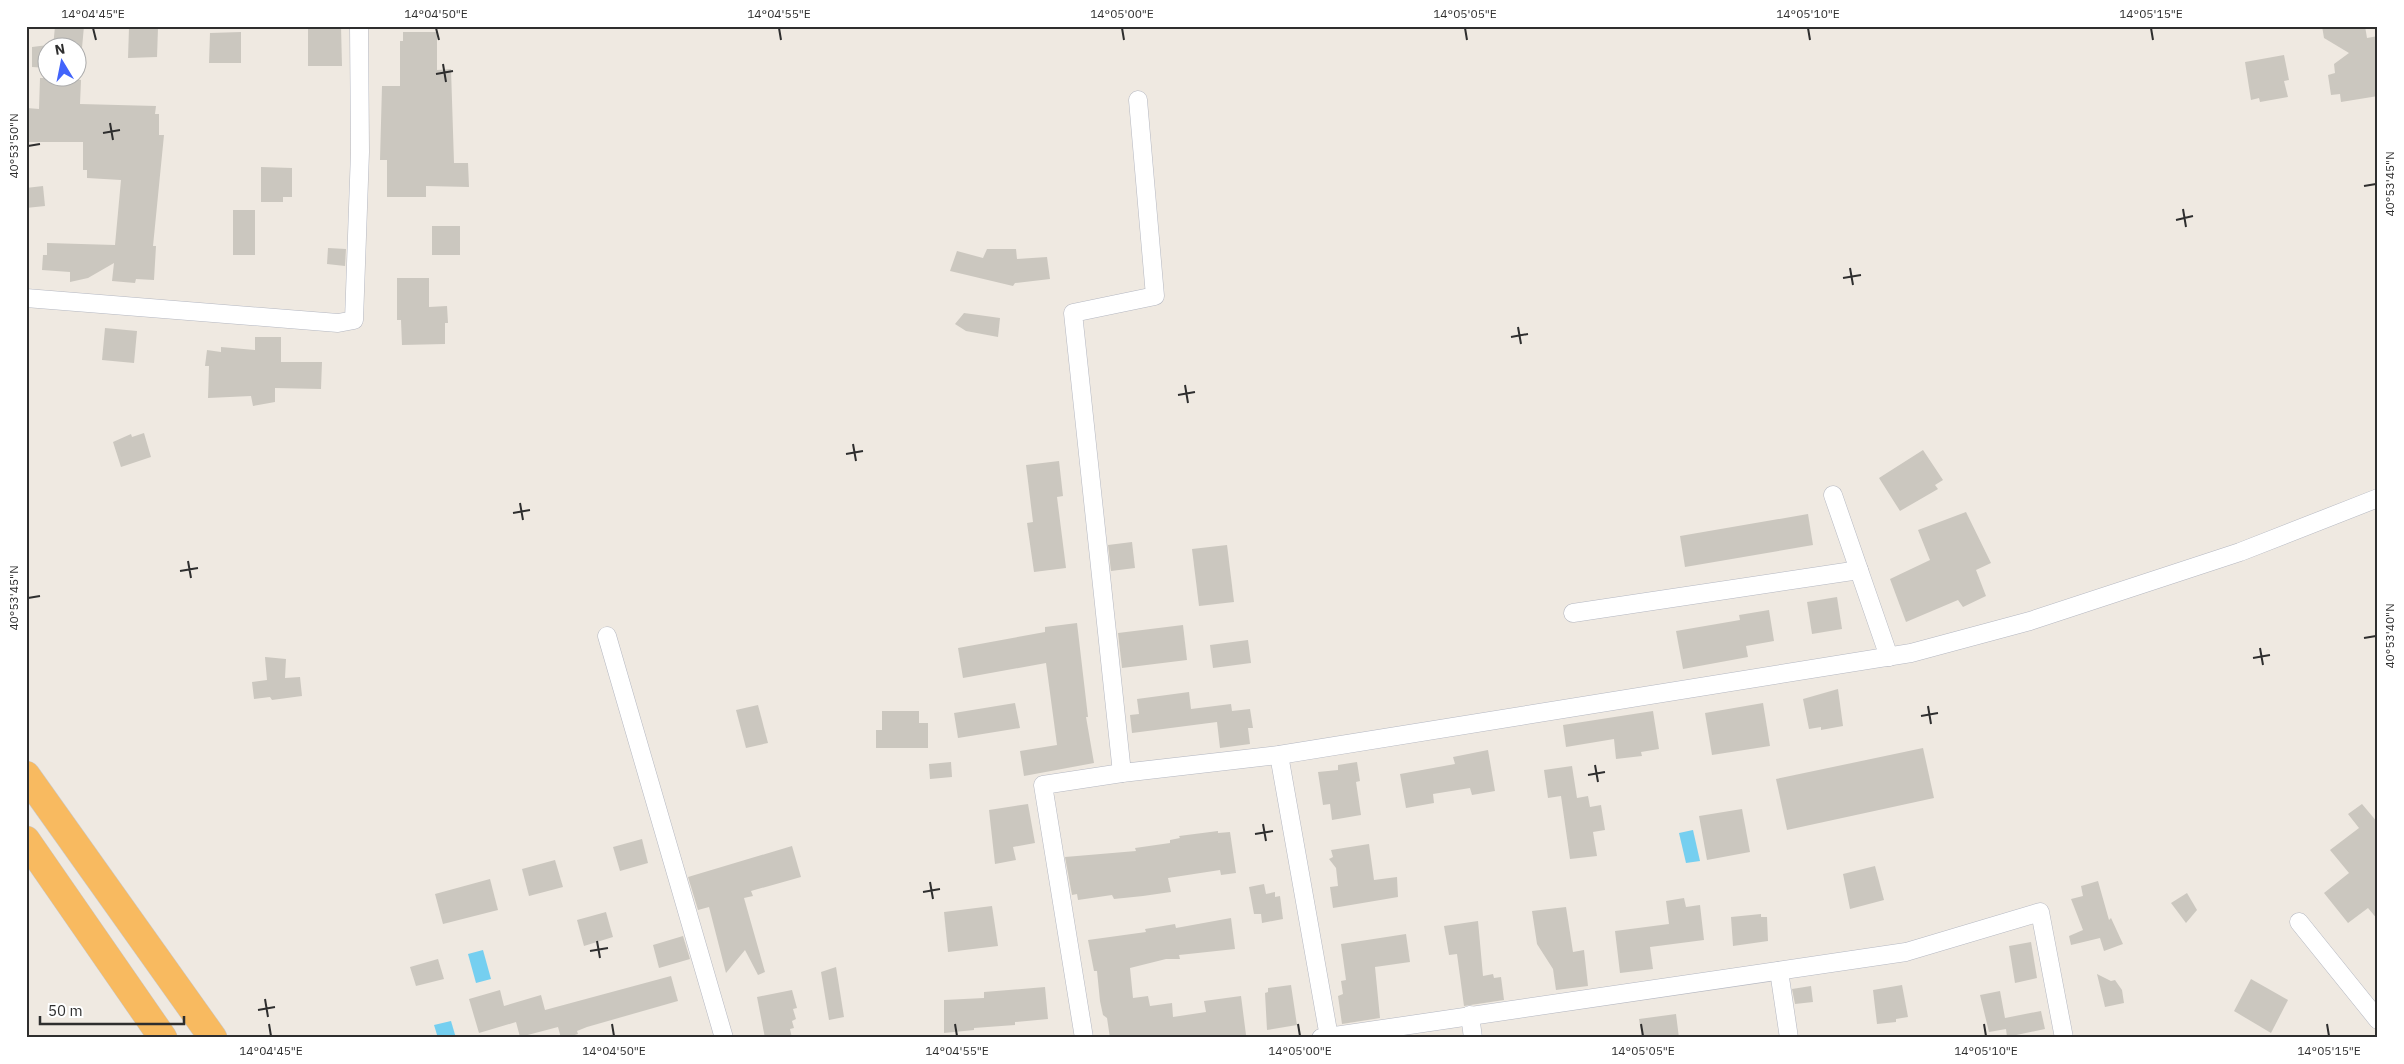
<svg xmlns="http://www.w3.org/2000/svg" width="2404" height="1064" viewBox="0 0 2404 1064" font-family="'IBM Plex Sans',sans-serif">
<rect width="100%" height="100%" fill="#efe9e1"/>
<g fill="#75cff0">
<polygon points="1693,830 1700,861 1686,863 1679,833"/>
<polygon points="483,950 491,979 476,983 468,954"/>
<polygon points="451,1021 456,1038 438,1038 434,1025"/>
</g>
<g fill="#cbc7bf">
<polygon points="55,26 84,26 82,48 53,48"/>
<polygon points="308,26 341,26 342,66 308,66"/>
<polygon points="2322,26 2365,26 2367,38 2378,36 2378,96 2341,102 2340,94 2331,95 2328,75 2335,73 2334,64 2349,53 2324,38"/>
<polygon points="129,28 158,28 157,57 128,58"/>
<polygon points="241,32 241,63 209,63 210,33"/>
<polygon points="403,32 437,32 437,70 451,69 454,163 468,163 469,187 426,186 426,197 387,197 387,160 380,160 382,86 400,86 400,41 403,41"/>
<polygon points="48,45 48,68 32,67 32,47"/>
<polygon points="2284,55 2289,80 2284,81 2288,97 2260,102 2259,98 2251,100 2245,62"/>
<polygon points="40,78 68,78 81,80 80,104 156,106 155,114 159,114 159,135 164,135 153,246 156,246 154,280 136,279 135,283 112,281 114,263 88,278 70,282 70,272 42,270 43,255 47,255 47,243 115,245 121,180 87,178 87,170 83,170 83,142 26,142 27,108 39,109"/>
<polygon points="261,167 292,168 292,197 283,197 283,202 261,202"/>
<polygon points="43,186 45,206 26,208 26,188"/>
<rect x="233" y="210" width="22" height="45"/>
<rect x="432" y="226" width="28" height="29"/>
<polygon points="328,248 346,249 345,266 327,264"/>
<polygon points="987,249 1016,249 1017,259 1047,257 1050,279 1015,283 1013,286 950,271 957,251 983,258"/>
<polygon points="397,278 429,278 429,307 447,306 448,323 445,323 445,344 402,345 401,320 397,320"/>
<polygon points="964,313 1000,318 998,337 966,331 955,324"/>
<polygon points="105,328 137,331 134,363 102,360"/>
<polygon points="255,337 281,337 281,362 322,362 321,389 275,388 275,402 253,406 251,396 208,398 209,366 205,366 207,350 221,352 221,347 255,350"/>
<polygon points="144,433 151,457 121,467 113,442 131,434 132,437"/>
<polygon points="1923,450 1943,480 1935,485 1938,489 1900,511 1879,478"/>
<polygon points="1059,461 1063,496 1057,497 1066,568 1034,572 1027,523 1033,522 1026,465"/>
<polygon points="1966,512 1991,563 1976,570 1986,596 1963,607 1958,600 1906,622 1890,579 1930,560 1918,530"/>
<polygon points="1808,514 1813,545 1685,567 1680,536"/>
<polygon points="1132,542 1135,568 1111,571 1108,545"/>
<polygon points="1227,545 1234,602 1199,606 1192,549"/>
<polygon points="1837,597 1842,629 1812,634 1807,602"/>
<polygon points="1769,610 1774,641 1746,646 1748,657 1683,669 1676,631 1740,620 1739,615"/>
<polygon points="1077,623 1088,717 1086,717 1094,763 1024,776 1020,751 1057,745 1046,663 963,678 958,648 1045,632 1045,627"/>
<polygon points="1183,625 1187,660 1122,668 1118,633"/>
<polygon points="1248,640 1251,663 1213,668 1210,645"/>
<polygon points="265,657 286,659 285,678 300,677 302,696 272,700 270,697 254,699 252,682 267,680"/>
<polygon points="1838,689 1843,726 1821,730 1821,727 1809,729 1803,699"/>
<polygon points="1189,692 1191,709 1231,704 1232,711 1250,709 1253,728 1248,728 1250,744 1220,748 1217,722 1132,733 1130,715 1139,714 1137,699"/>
<polygon points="1015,703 1020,728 958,738 954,713"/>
<polygon points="1763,703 1770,746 1712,755 1705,713"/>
<polygon points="758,705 768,743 746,748 736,710"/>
<polygon points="882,711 919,711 919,723 928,723 928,748 876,748 876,730 882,730"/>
<polygon points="1653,711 1659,749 1641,752 1642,756 1616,759 1614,739 1566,747 1563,725"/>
<polygon points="1923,748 1934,798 1787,830 1776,779"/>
<polygon points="1488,750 1495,791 1472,795 1470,788 1433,794 1434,803 1406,808 1400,774 1455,764 1453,757"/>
<polygon points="951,762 952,777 930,779 929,764"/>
<polygon points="1357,762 1360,781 1356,782 1361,815 1332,820 1330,804 1323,805 1318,772 1338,770 1338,765"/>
<polygon points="1572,766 1577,798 1588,796 1590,807 1601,805 1605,830 1593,832 1597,856 1570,859 1561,796 1548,798 1544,770"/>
<polygon points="1028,804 1035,843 1013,847 1016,860 995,864 989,810"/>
<polygon points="2362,804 2378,823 2378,920 2368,908 2348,923 2324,893 2349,873 2330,850 2359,828 2348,814"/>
<polygon points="1742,809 1750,852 1707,860 1699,816"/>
<polygon points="1218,831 1218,833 1230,832 1236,873 1221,875 1220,870 1168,878 1171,892 1143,896 1114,899 1112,895 1078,900 1077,894 1072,895 1065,857 1136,851 1135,848 1170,843 1170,840 1180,838 1179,836"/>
<polygon points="642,839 648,863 620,871 613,847"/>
<polygon points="1369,844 1374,880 1397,877 1398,897 1333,908 1330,887 1338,886 1336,868 1329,859 1333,857 1331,850"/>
<polygon points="792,846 801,877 751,891 753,896 744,898 765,972 758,975 745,950 726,973 709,907 698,910 688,877"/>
<polygon points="555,860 563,887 529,896 522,869"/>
<polygon points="1875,866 1884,900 1850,909 1843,874"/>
<polygon points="490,879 498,910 443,924 435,894"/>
<polygon points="2098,881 2109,920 2111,918 2123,944 2104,951 2100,938 2071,945 2069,936 2083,930 2071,899 2083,896 2081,886"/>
<polygon points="1264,884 1266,894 1275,892 1275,897 1280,896 1283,919 1262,923 1261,914 1254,914 1249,887"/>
<polygon points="2187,893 2197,910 2186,923 2171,903"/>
<polygon points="1684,898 1686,907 1700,905 1704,940 1650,947 1653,969 1620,973 1615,931 1669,924 1666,901"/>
<polygon points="992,906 998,946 948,952 944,912"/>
<polygon points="1566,907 1573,952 1584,950 1588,986 1556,990 1553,969 1537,944 1532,911"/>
<polygon points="606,912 613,937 584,946 577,920"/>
<polygon points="1761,914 1761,917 1767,917 1768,941 1733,946 1731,917"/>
<polygon points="1231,918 1235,949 1179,955 1180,959 1166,959 1130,968 1133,998 1148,996 1150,1006 1172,1003 1173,1017 1206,1012 1204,1001 1241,996 1246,1035 1224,1038 1110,1038 1107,1018 1103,1015 1100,1001 1097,971 1094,971 1088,940 1146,932 1145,929 1175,924 1176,928"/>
<polygon points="1478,921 1483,976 1493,974 1494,978 1501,977 1504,1000 1464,1006 1457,954 1449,955 1444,926"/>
<polygon points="1406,934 1410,962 1375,967 1380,1018 1342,1024 1338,996 1343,994 1341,981 1346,980 1341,944"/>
<polygon points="683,936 690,959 659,968 653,945"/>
<polygon points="2031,942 2037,978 2015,983 2009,946"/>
<polygon points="438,959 444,979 416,986 410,967"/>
<polygon points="836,967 844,1017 829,1020 821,972"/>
<polygon points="2097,974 2111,981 2115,980 2122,990 2124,1003 2105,1007"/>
<polygon points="671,976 678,1001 587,1027 577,1031 578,1034 565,1038 561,1038 558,1027 520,1037 516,1022 479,1033 469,999 500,990 504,1006 541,995 545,1010"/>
<polygon points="2251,979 2288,1000 2271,1033 2234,1011"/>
<polygon points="1291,985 1297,1025 1267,1030 1265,993 1268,992 1268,988"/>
<polygon points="1902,985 1908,1017 1896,1019 1896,1022 1877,1024 1873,990"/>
<polygon points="1811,986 1813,1002 1795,1004 1792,989"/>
<polygon points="1045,987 1048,1019 1015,1022 1015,1025 974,1028 974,1030 944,1033 944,1000 984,998 984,992"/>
<polygon points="792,990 797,1008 793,1009 796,1019 792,1021 794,1028 790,1029 792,1038 765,1038 757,997"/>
<polygon points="2000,991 2005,1018 2041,1011 2045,1029 2007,1037 2006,1029 1989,1032 1980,995"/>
<polygon points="1676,1014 1679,1038 1642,1038 1639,1019"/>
</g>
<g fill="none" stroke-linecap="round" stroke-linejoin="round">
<g stroke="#b4b7c1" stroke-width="19">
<g id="minor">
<polyline points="26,298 338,323 354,320 360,152 359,26"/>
<polyline points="1833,495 1889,657"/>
<polyline points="1573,613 1859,570"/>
<polyline points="607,636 724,1038"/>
<polyline points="1279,755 1329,1037"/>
<polyline points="1122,773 1073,313 1155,296 1138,100"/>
<polyline points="2299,922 2378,1020"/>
<polyline points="1779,971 1789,1038"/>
<polyline points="1470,1015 1473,1038"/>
<polyline points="1084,1038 1043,785 1122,773 1279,755 1911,653 2030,621 2240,552 2378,498"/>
<polyline points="1321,1038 1906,952 2040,912 2064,1038"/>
</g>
</g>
<g stroke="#c9c9c9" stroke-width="29">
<g id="trunk">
<polyline points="26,775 213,1038"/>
<polyline points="26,840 163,1038"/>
</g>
</g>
<use href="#minor" stroke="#fff" stroke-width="18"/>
<use href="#trunk" stroke="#f8ba60" stroke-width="28"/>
</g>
<path fill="none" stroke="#2e2e2e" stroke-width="2" d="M 93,28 L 96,40M 436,28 L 439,40M 779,28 L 781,40M 1122,28 L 1124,40M 1465,28 L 1467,40M 1808,28 L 1810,40M 2151,28 L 2153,40M 443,64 L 446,82M 436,74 L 453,71M 110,123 L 113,140M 103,133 L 120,130M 28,146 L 40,144M 2364,186 L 2376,184M 2183,209 L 2186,227M 2176,220 L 2193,216M 1850,268 L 1853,285M 1843,278 L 1861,275M 1518,327 L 1521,344M 1511,337 L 1528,334M 1185,385 L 1188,403M 1178,395 L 1195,392M 853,444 L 856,461M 846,454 L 863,451M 520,503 L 523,520M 513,513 L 530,510M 188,561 L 191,578M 180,571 L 198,568M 28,598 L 40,596M 2364,638 L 2376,636M 2260,648 L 2263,665M 2253,658 L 2270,655M 1928,706 L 1931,724M 1921,716 L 1938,713M 1595,765 L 1598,782M 1588,775 L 1605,772M 1263,824 L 1266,841M 1255,834 L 1273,831M 930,882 L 933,899M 923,892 L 940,889M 597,941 L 600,958M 590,951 L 608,948M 265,999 L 268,1017M 258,1010 L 275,1007M 269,1024 L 271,1036M 612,1024 L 614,1036M 955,1024 L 957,1036M 1298,1024 L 1300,1036M 1641,1024 L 1643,1036M 1984,1024 L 1986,1036M 2327,1024 L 2329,1036"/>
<rect width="2404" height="1064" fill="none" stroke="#ffffff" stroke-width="55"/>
<g transform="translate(62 62) rotate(350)"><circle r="24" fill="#ffffff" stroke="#ababab"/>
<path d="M0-4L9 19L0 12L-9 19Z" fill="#4264fb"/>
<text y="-8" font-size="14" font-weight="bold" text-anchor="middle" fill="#2e2e2e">N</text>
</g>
<path d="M40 1016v8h144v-8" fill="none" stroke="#2e2e2e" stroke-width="2.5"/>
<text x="48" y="1016" font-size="15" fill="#2e2e2e" stroke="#ffffff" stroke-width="4" paint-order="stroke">50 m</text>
<rect x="28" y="28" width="2348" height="1008" fill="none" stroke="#2e2e2e" stroke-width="2"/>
<g font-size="12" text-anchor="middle" fill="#2e2e2e">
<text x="93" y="18">14°04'45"E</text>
<text x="436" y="18">14°04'50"E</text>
<text x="779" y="18">14°04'55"E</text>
<text x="1122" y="18">14°05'00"E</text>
<text x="1465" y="18">14°05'05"E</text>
<text x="1808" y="18">14°05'10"E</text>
<text x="2151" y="18">14°05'15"E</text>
<text transform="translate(14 146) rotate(-90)" y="4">40°53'50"N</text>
<text transform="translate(2390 184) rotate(-90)" y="4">40°53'45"N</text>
<text transform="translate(14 598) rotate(-90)" y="4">40°53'45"N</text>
<text transform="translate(2390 636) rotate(-90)" y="4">40°53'40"N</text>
<text x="271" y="1055">14°04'45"E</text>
<text x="614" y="1055">14°04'50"E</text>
<text x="957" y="1055">14°04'55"E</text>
<text x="1300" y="1055">14°05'00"E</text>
<text x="1643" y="1055">14°05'05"E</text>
<text x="1986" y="1055">14°05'10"E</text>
<text x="2329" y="1055">14°05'15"E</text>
</g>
</svg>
